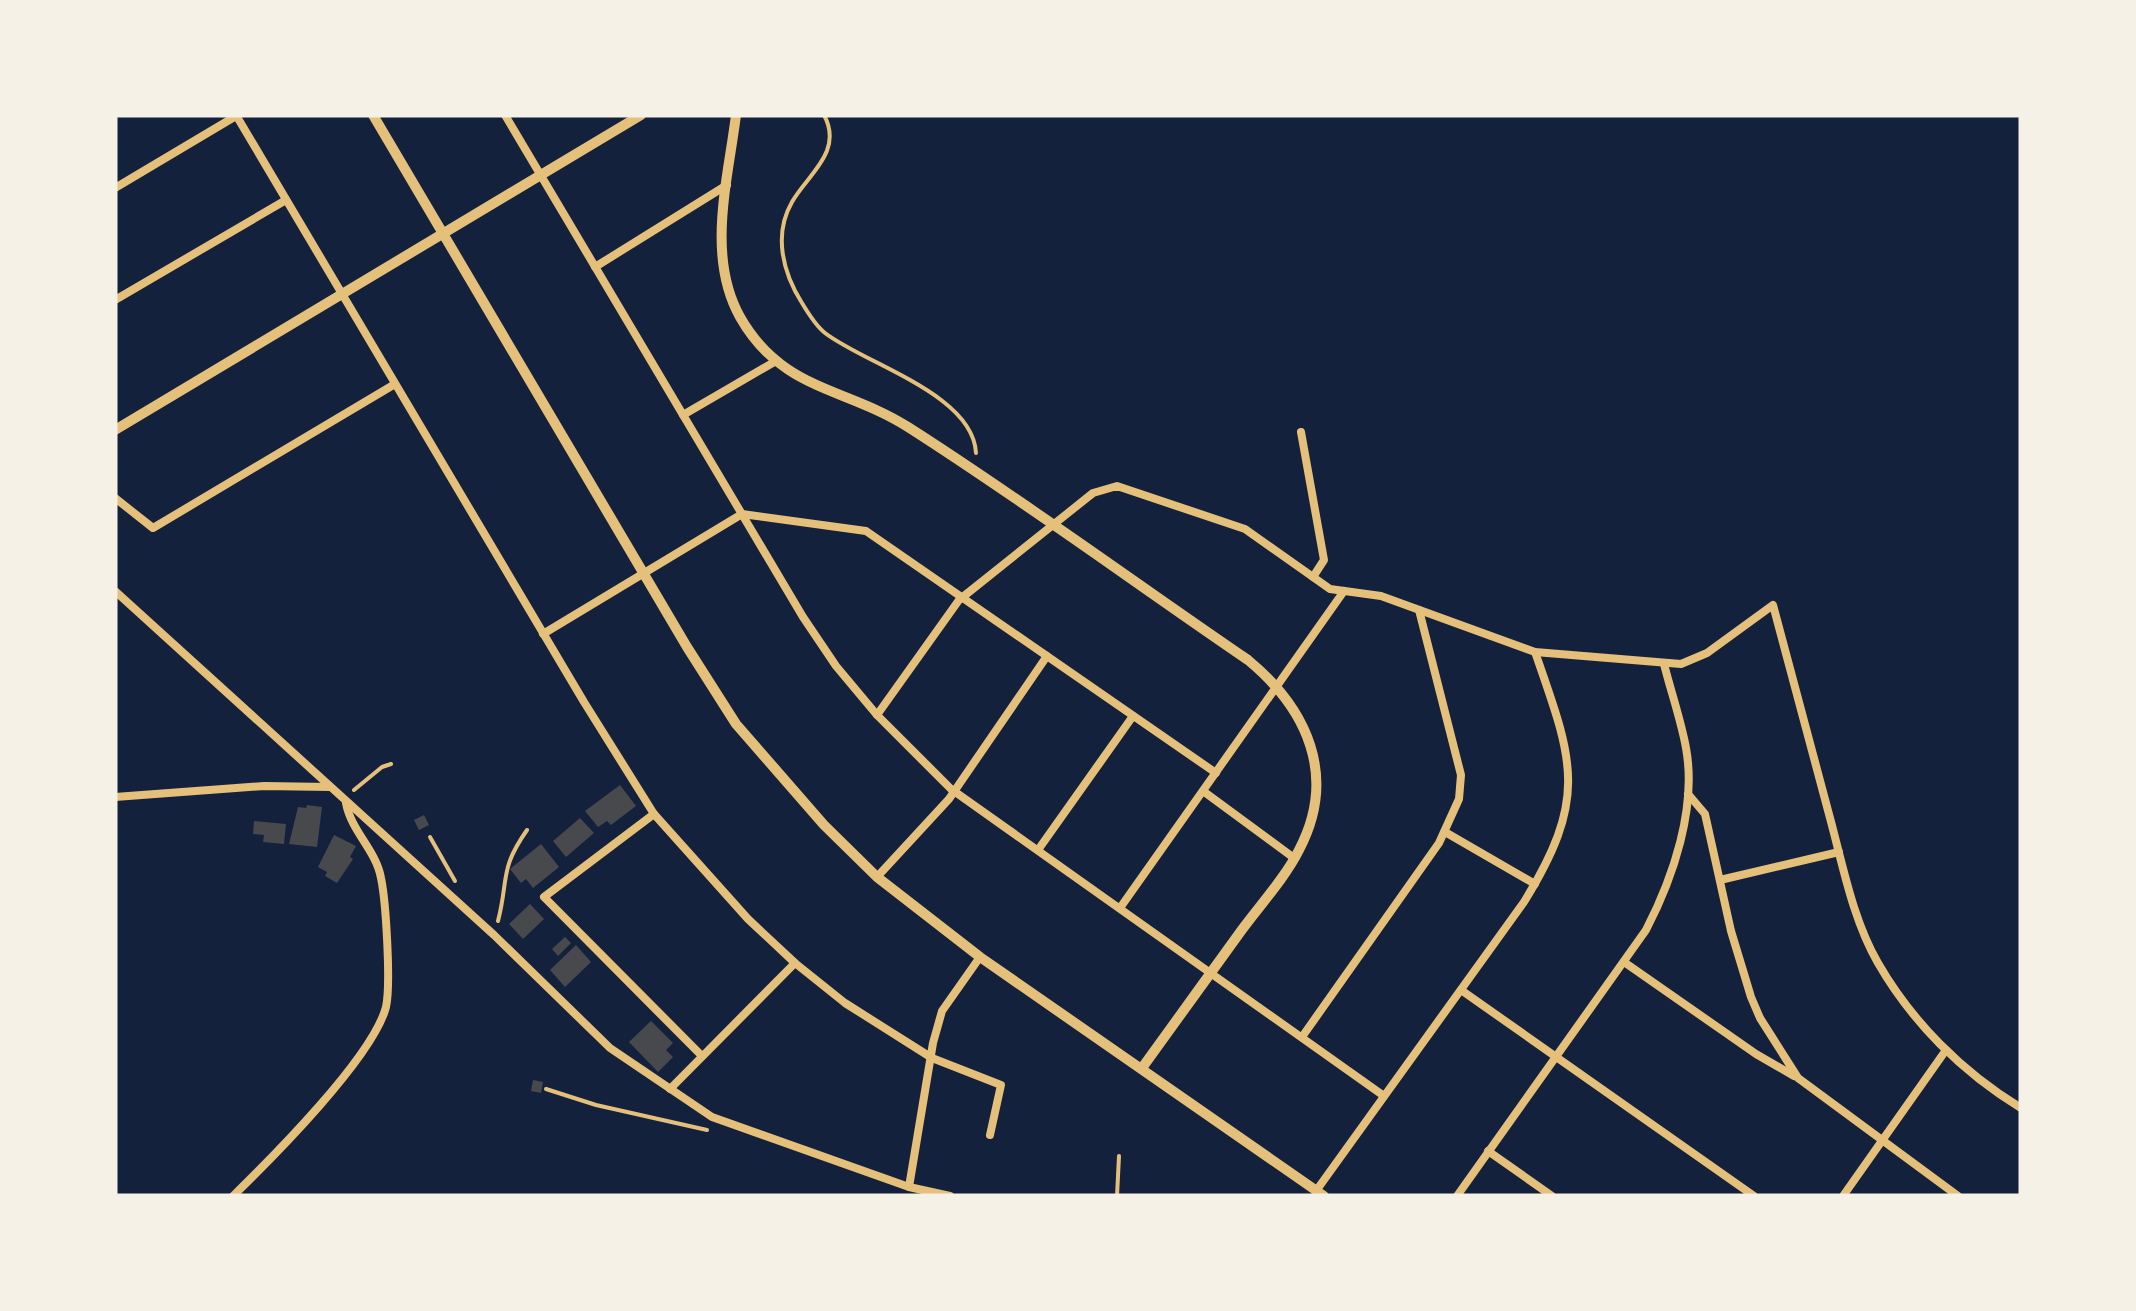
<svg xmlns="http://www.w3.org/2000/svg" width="2136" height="1311" viewBox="0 0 2136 1311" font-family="Spectral,serif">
<rect width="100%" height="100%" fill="#14213d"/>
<g fill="#48494c">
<polygon points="620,785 636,806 611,825 607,821 598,827 585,811"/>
<polygon points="307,805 322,807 317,847 289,844 298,807 306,808"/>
<polygon points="424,815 429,825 419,830 414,820"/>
<polygon points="580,818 594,833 566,857 553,841"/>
<polygon points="254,821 286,824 284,844 263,842 264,835 253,834"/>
<polygon points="334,835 356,846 350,857 353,859 337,883 325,876 327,872 318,867"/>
<polygon points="541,844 559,867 533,888 526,879 521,883 510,869"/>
<polygon points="530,904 544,919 523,939 509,924"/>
<polygon points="565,937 571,943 558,956 552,949"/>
<polygon points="576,945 591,962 565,987 550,970"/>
<polygon points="651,1021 673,1043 666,1050 673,1057 658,1072 629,1042"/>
<polygon points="533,1080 543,1082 541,1093 531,1091"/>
</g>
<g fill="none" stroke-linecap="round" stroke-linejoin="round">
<g stroke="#e5c07b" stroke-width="4">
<path d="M 824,115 C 844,152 807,175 792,202 C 773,235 783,273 802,303 C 808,313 816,326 825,333 C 865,364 973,394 976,453"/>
<polyline points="354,790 382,767 391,764"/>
<polyline points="430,837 455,881"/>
<path d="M 498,921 C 509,878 499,870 527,830"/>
<polyline points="546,1089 596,1105 707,1130"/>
<polyline points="1117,1196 1119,1156"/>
</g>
<g stroke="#e5c07b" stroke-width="8">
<polyline points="236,115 584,702 654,814 748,919 795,963 845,1003 932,1058 1001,1085 990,1135"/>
<polyline points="505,115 803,617 836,666 877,715 951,789 1384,1096"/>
<polyline points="115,188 236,116"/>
<polyline points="595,267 727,185"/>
<polyline points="115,300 286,200"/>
<polyline points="683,415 776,361"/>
<polyline points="1301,432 1324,560 1313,577"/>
<polyline points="115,498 153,528 395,384"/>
<polyline points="115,591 494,935 610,1048 712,1117 909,1187"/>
<polyline points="543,634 742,514 866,531 1216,773"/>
<path d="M 877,715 L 959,600 L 1093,493 L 1117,486 L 1245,529 L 1330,589 L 1381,596 L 1535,652 L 1681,664 L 1707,653 L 1773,605 C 1792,676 1811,747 1830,818 C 1843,866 1853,920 1878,963 C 1912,1022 1962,1072 2021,1108"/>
<polyline points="1203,791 1294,858"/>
<polyline points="1688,794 1705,814 1731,931 1751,997 1760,1018 1798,1078 1958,1196"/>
<polyline points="115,797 264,786 330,787"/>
<polyline points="654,814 544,897 701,1055"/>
<polyline points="1445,832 1535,884"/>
<polyline points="1038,850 1133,716"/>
<polyline points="877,877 949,799 1047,656"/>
<polyline points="1720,880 1839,852"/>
<polyline points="1120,908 1344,591"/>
<polyline points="1624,962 1756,1054 1794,1076"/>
<polyline points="1461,990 1754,1196"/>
<polyline points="1302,1037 1439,843 1459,799 1461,775 1419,610"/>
<polyline points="670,1089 795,963"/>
<polyline points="1488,1151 1552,1196"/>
<path d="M 1316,1191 L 1524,902 C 1589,797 1573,761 1535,652"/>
<path d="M 233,1196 C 272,1158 373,1057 386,1007 C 391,984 386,902 381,878 C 376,850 351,831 346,803"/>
<polyline points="950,1196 909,1187 933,1043 942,1011 980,957"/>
<path d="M 1457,1196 L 1646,930 C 1673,878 1697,808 1686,748 C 1681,720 1671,692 1664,664"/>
<polyline points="1843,1196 1946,1050"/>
</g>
<g stroke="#e5c07b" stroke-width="10">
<polyline points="373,115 687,647 736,724 824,825 877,877 980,957 1324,1196"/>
<path d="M 736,115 C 728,180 706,256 740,317 C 782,391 845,387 908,427 C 1024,501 1135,583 1248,660 C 1307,709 1338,776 1299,850 C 1285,878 1260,905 1241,931 C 1208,977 1175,1022 1142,1068"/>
<polyline points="115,430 641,115"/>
</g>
</g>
<rect width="2136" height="1311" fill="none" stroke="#f6f1e7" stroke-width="235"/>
</svg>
